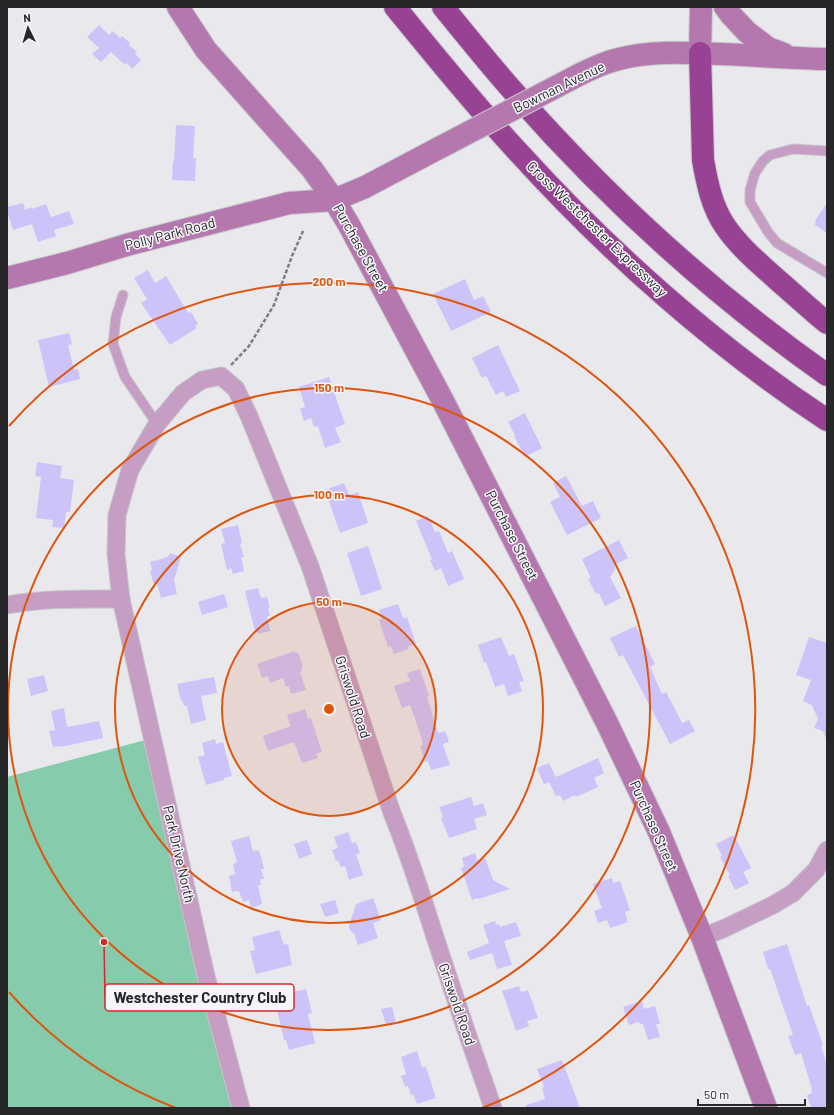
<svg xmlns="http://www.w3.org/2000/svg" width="834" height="1115" viewBox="0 0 834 1115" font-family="Barlow,sans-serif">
<rect width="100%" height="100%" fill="#e9e8ed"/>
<polygon fill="#86cbac" points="149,739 243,1108 7,1108 7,777"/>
<g fill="#cec3f9">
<polygon points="99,25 109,35 113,31 120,38 122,36 130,43 129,45 137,52 135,54 141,60 132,69 127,63 125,65 111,52 101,62 92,54 99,48 87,37"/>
<polygon points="176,125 195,126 193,158 196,158 195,181 172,180 173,161 174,162"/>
<polygon points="23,203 25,210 32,207 32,209 46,204 51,217 69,211 74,224 54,230 56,236 38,242 32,224 13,230 7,211 7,207"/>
<polygon points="827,203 827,233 815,225 816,219"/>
<polygon points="148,270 155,283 166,276 188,313 191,312 198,324 195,326 197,328 170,345 141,303 147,299 134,278"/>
<polygon points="465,279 474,300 483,296 491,312 451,331 433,294"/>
<polygon points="69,333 72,344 68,345 74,370 78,369 80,379 49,387 38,340"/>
<polygon points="498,345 520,391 506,397 503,391 496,395 486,376 482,378 472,358"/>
<polygon points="329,377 345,424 335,428 341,442 325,448 318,426 314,427 311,418 304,421 300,409 305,407 299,387"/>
<polygon points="525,413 542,448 525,457 514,436 515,435 508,422"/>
<polygon points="37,462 62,466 60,478 74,480 70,512 66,512 64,528 52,527 53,520 36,518 41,477 35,476"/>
<polygon points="566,476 582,506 593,501 601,518 567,535 550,502 560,497 553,483"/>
<polygon points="344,483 349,495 358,492 368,523 340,533 325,490"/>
<polygon points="428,516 435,532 439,531 448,553 452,551 464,579 448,586 441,568 435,571 430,560 432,559 416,521"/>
<polygon points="238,525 242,543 240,544 244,557 241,557 244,571 233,574 231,568 227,570 221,544 225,543 221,529"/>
<polygon points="619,540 628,558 616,564 614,571 610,577 621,598 605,606 599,593 596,594 588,579 591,578 582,559"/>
<polygon points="368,546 382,589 361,596 347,553"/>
<polygon points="170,553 181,557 174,580 177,594 161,598 157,584 154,585 150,571 152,570 150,562 168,557"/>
<polygon points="258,588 261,598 267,597 270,608 268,609 270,616 267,616 270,631 258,634 257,630 255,631 245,591"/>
<polygon points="224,594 228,607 202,615 198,602"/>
<polygon points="398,604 403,618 407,617 416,644 407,647 408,649 394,654 391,646 388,647 379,620 382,619 379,610"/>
<polygon points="636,626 655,664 650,667 662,694 666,692 682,723 689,720 695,731 670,744 623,655 619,657 610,638"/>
<polygon points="501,637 509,656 514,654 524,681 519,682 522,691 508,696 504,684 495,687 486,662 484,663 478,645"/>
<polygon points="809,637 827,643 827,741 823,731 814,728 818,719 812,705 803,701 811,680 796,675"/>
<polygon points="295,651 295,653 298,652 303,667 301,668 302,671 300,672 306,690 291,694 289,686 286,687 283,678 270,683 268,676 262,678 257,664"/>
<polygon points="420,669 429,696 427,697 438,733 445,731 449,742 443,744 450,765 431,770 428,761 425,762 420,746 423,745 420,733 410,705 402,708 394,686 410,681 407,673"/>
<polygon points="44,675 48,691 31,696 27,679"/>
<polygon points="214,677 217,693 201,696 206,720 191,724 187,706 184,706 182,700 181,701 177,684"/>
<polygon points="64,708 67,727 99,721 103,738 61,747 60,746 53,747 49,731 55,730 51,711"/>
<polygon points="305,709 308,719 311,718 322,752 316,754 318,758 302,763 294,742 268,751 263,736 291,726 287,715"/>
<polygon points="215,739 216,744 223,742 232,776 224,778 224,780 206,785 198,757 205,755 202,743"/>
<polygon points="598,758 604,773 594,778 598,787 576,797 575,795 563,801 560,795 556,796 549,782 544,784 537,768 549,763 556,777"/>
<polygon points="471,797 474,806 483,803 487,815 474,819 477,829 449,838 441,818 443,817 439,807"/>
<polygon points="348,832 352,843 356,842 360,853 356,854 363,875 349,880 345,866 341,867 338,860 336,861 332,850 338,848 334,837"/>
<polygon points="734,835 751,868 743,872 749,883 735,890 728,876 730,875 720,857 722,856 716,844"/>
<polygon points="249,836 253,851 259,850 264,869 261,869 264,879 260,879 261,885 258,885 262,904 251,908 249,900 243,902 239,891 232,892 229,876 235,874 233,864 237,862 231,841"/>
<polygon points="307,840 312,854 299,859 294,844"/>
<polygon points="475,853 477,860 485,858 493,880 510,889 478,899 477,898 472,900 461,868 464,867 462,858"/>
<polygon points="612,878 613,883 620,881 630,910 625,912 628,922 610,928 607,920 598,923 594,911 602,908 593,884"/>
<polygon points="373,898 381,920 373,923 378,938 358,945 354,933 350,931 349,926 356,904"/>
<polygon points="335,900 339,913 325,917 320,904"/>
<polygon points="495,921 496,925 499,924 500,927 516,922 521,936 504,941 512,965 497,969 492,953 470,960 467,952 489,943 483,925"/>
<polygon points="279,930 284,945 288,944 292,965 256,974 250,951 255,950 252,937"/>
<polygon points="787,944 807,1006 809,1005 823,1045 821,1046 827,1065 827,1108 811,1108 807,1095 812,1093 811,1089 812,1089 801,1053 795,1055 788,1036 793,1035 770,969 768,969 763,952"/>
<polygon points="519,986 521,992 528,990 538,1018 527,1021 529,1026 516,1031 502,991"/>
<polygon points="306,989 312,1013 308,1014 315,1043 289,1050 286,1040 284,1040 277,1010 283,1009 280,995"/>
<polygon points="642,1001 644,1009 655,1006 660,1024 656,1024 660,1037 648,1040 643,1024 640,1024 639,1022 629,1025 623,1007"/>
<polygon points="392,1007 396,1022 386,1025 381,1009"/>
<polygon points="417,1051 422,1067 426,1067 436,1098 417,1104 413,1094 411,1095 408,1086 405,1087 401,1076 406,1074 401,1057"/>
<polygon points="562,1060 580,1108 526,1108 526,1105 545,1099 542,1088 544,1087 537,1069"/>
</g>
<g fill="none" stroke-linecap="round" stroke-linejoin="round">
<g stroke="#c6c5ca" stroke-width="11">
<g id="lane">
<polyline points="827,151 793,149 770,155 763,161 755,173 750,190 750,202 768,232 777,243 827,273"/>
<polyline points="123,295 116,317 113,344 125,377 157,424"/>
</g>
</g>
<g stroke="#c6c5ca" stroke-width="19">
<g id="street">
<path d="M 7,605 C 45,598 83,599 121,599"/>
<polyline points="702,937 723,929 773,905 793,893 816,870 827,850"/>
<path d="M 241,1108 L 206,976 L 121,599 L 116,554 L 117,515 L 130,470 L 157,424 L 183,393 L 202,380 L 221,376 L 236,389 L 249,416 L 310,566 L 392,813 C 414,866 429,921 448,976 C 462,1020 478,1064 493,1108"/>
</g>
</g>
<g stroke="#c6c5ca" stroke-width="24">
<g id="secondary">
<polyline points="178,7 206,50 312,169 334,200 349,225 442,399 607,723 659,832 702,937 766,1108"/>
<polyline points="725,7 731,15 747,32 768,48 784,54"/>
<polyline points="700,53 701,7"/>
<path d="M 571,79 C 586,71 602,63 619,59 C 653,50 688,53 723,54 C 758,56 792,58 827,59"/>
<polyline points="7,278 67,263 130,244 289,203 334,200 365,187 437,149"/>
</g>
</g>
<g stroke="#c6c5ca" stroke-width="24">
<g id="highway">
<path d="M 395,7 C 436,57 476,107 520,154 C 610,253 716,347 827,420"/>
<path d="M 443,7 C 466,35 489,64 513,91 C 606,197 711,293 827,375"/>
<path d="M 700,53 L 703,160 C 707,183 712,207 725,226 C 740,248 761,265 781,283 C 796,296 811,310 827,323"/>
</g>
</g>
<polyline stroke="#7e7e81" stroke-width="2.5" stroke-dasharray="4 2" stroke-linecap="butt" points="231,365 249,346 274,305 292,256 303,231"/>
<use href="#lane" stroke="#c79ec3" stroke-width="9"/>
<use href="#street" stroke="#c79ec3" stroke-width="17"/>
<use href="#secondary" stroke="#b478af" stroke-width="22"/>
<use href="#highway" stroke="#984294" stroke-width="22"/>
<g stroke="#c6c5ca" stroke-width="24" stroke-linecap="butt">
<polyline id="secondary-bridge" points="437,149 571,79"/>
</g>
<use href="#secondary-bridge" stroke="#b478af" stroke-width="22"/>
</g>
<circle cx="329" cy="709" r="107" fill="#de560d" fill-opacity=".12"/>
<g fill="none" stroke="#de560d" stroke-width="2">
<circle cx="329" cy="709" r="107"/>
<circle cx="329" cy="709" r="214"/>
<circle cx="329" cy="709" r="321"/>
<path d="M176 1108A427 427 0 0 1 9 992M9 426A427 427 0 1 1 482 1108"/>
</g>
<g text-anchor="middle" stroke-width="3" stroke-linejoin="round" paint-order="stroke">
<g font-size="14" fill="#272729" stroke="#f6f6fa">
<text transform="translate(559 87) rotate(-26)" y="5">Bowman Avenue</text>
<text transform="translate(597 229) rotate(44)" y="5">Cross Westchester Expressway</text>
<text transform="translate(170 234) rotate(-15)" y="5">Polly Park Road</text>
<text transform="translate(361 248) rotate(61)" y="5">Purchase Street</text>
<text transform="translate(512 535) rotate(63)" y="5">Purchase Street</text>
<text transform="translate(353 697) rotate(72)" y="5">Griswold Road</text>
<text transform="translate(654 826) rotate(66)" y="5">Purchase Street</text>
<text transform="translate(179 854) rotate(77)" y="5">Park Drive North</text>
<text transform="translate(457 1004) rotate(71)" y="5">Griswold Road</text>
</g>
</g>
<circle cx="329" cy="709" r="6" fill="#de560d" stroke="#f6f6fa" stroke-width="2"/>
<g font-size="12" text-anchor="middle" font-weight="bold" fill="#de560d" stroke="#f6f6fa" stroke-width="3" stroke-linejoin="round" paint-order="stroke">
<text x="329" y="286">200 m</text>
<text x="329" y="392">150 m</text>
<text x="329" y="499">100 m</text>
<text x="329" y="606">50 m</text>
</g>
<path fill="none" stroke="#d62828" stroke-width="1.5" d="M104 942L105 998"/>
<circle fill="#d62828" stroke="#f6f6fa" stroke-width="1.5" cx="104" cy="942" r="4"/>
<rect fill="#f6f6fa" stroke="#d62828" stroke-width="1.5" x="105" y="984" width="189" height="27" rx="4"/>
<g font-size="15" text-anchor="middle" font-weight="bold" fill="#272729">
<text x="200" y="1003">Westchester Country Club</text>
</g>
<rect width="834" height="1115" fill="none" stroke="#272729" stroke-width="16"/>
<g transform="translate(28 28) rotate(355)" stroke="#f6f6fa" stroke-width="3" paint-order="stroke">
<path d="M0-3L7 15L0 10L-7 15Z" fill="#272729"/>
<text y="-6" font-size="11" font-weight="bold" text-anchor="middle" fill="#272729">N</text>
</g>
<path d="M698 1099v6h107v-6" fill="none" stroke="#272729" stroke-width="2"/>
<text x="704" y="1099" font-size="12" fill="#272729" stroke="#f6f6fa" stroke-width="3" paint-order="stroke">50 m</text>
</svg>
